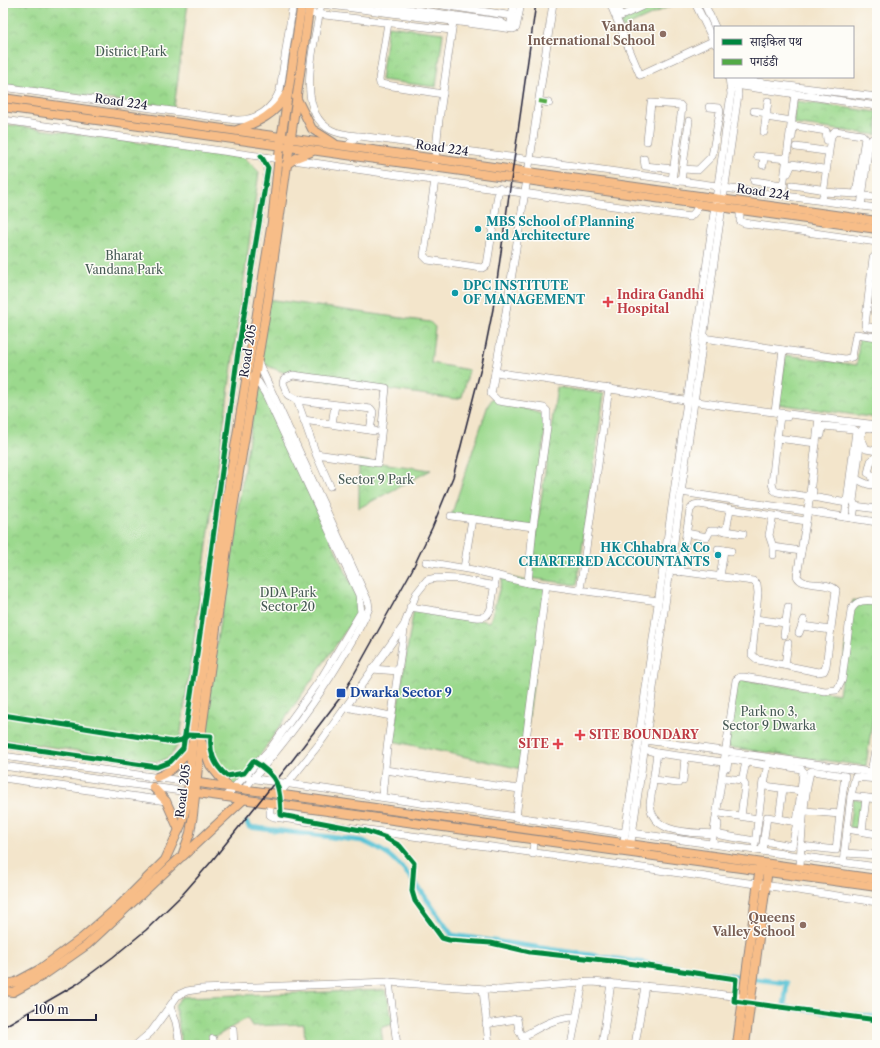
<svg xmlns="http://www.w3.org/2000/svg" width="880" height="1048" viewBox="0 0 880 1048" font-family="'Libre Caslon Text','Noto Serif Devanagari',serif">
<defs>
<pattern id="park-crowns" width="20" height="18" patternUnits="userSpaceOnUse"><rect width="20" height="18" fill="#9bd98d"/><path d="M2 6a3 3 0 1 1 6 0M12 15a3 3 0 1 1 6 0" fill="none" stroke="#85ba7b"/></pattern>
</defs>
<rect width="100%" height="100%" fill="#fdfcf7"/>
<filter id="ink" filterUnits="userSpaceOnUse"><feTurbulence type="fractalNoise" baseFrequency=".025" numOctaves="2"/><feDisplacementMap in="SourceGraphic" scale="8" xChannelSelector="R" yChannelSelector="G"/><feConvolveMatrix kernelMatrix="1 2 1 2 8 2 1 2 1" color-interpolation-filters="sRGB"/></filter>
<filter id="wash" filterUnits="userSpaceOnUse"><feTurbulence type="fractalNoise" baseFrequency=".012" numOctaves="4" result="noise"/><feDisplacementMap in="SourceGraphic" scale="16" xChannelSelector="R" yChannelSelector="G"/><feGaussianBlur stdDeviation="0.9" result="paint"/><feColorMatrix in="noise" values="0 0 0 0 0 0 0 0 0 0 0 0 0 0 0 0 0 1.4 0 .05"/><feComposite in="paint" operator="in"/></filter>
<g filter="url(#wash)">
<rect width="100%" height="100%" fill="#f3e5cb"/>
<g fill="#9bd98d" stroke="#5e7e64">
<polygon points="493,398 547,416 533,527 451,516 488,405"/>
<polygon points="853,799 863,800 858,829 849,827"/>
</g>
<g fill="url(#park-crowns)" stroke="#5e7e64">
<polygon points="3,3 188,3 174,108 3,85"/>
<polygon points="648,3 677,3 623,28 618,17"/>
<polygon points="388,26 443,33 436,87 381,80"/>
<polygon points="796,101 877,112 877,135 793,124"/>
<path d="M 3,124 L 244,157 L 259,172 L 180,739 C 175,752 170,760 156,762 L 3,740 Z"/>
<polygon points="268,299 430,322 435,327 431,363 469,370 462,397 455,399 290,375 258,362"/>
<polygon points="859,338 877,340 877,418 778,404 786,355 857,365"/>
<polygon points="258,382 362,607 245,777 234,788 220,778 201,741"/>
<polygon points="557,387 604,394 577,585 530,578"/>
<polygon points="359,460 431,470 359,508"/>
<polygon points="503,576 546,585 522,769 392,741 414,608 490,622"/>
<polygon points="853,600 877,605 877,687 866,766 727,747 736,679 839,694"/>
<polygon points="386,990 393,1024 381,1028 383,1045 305,1045 304,1024 252,1026 247,1018 202,1045 182,1045 175,1005 182,997"/>
</g>
<g fill="none" stroke-linecap="round" stroke-linejoin="round">
<g stroke="#59c3d5" stroke-width="5">
<path d="M 247,823 L 249,827 L 363,841 C 373,846 383,850 392,858 C 416,879 433,910 452,935 L 743,977"/>
<polyline points="755,979 787,983 784,1007 877,1017"/>
</g>
</g>
</g>
<g filter="url(#ink)">
<g fill="none" stroke-linecap="round" stroke-linejoin="round">
<g stroke="#8a8483" stroke-width="8">
<g id="minor">
<polyline points="315,3 513,29 516,28 521,3"/>
<path d="M 321,3 C 317,37 292,110 331,130 C 339,134 349,135 358,136"/>
<polyline points="366,3 500,22 510,28"/>
<polyline points="610,3 640,75 713,41"/>
<polyline points="695,3 715,44"/>
<polyline points="704,3 715,27"/>
<polyline points="855,3 858,4"/>
<polyline points="436,4 513,16"/>
<polyline points="615,5 621,16 649,3"/>
<polyline points="308,13 451,30"/>
<polyline points="388,23 379,79 380,84 443,94"/>
<polyline points="510,28 514,3"/>
<polyline points="733,79 877,97"/>
<polyline points="735,85 877,106"/>
<path d="M 3,87 L 236,120 C 257,121 273,109 280,90 L 293,3"/>
<polyline points="539,101 549,103"/>
<polyline points="754,111 767,113"/>
<polyline points="766,117 792,121"/>
<polyline points="3,120 279,159"/>
<polyline points="764,132 768,101"/>
<polyline points="792,137 793,128 796,126 826,131 827,140"/>
<polyline points="647,141 651,103 680,105 682,108 672,180"/>
<polyline points="348,146 355,137 360,136 717,186"/>
<polyline points="796,147 825,151"/>
<polyline points="757,156 787,159"/>
<polyline points="644,159 645,166 673,169"/>
<polyline points="293,160 690,217 695,212 699,204"/>
<polyline points="763,165 764,157"/>
<polyline points="434,168 439,120 453,22"/>
<polyline points="683,169 698,170 712,156 720,111 719,108 709,107"/>
<polyline points="788,173 792,164 823,169"/>
<polyline points="435,180 424,256 428,260 482,268 487,265 499,188"/>
<polyline points="681,181 689,121"/>
<polyline points="754,181 783,185"/>
<polyline points="792,185 820,189"/>
<polyline points="724,188 877,208"/>
<polyline points="782,195 795,94"/>
<polyline points="863,196 877,197"/>
<polyline points="822,201 823,195 831,136 835,131 862,135 865,138 856,194 823,192"/>
<polyline points="861,206 869,143 872,139 877,139"/>
<polyline points="740,210 740,221 744,223 877,242"/>
<polyline points="877,254 873,258 865,325 866,327 877,328"/>
<polyline points="703,338 845,359 852,357 856,334 877,337"/>
<polyline points="495,372 725,406 877,425"/>
<polyline points="297,400 371,409 373,412 370,430"/>
<polyline points="775,412 783,350"/>
<polyline points="304,420 375,431"/>
<polyline points="332,424 335,405"/>
<polyline points="821,435 822,428 824,426 853,429 856,431 845,517"/>
<polyline points="777,438 780,417 787,417"/>
<polyline points="861,442 863,442 866,449 877,451"/>
<polyline points="316,454 378,463 386,388 293,375 284,379 283,383 288,395 297,400 316,454 330,486"/>
<polyline points="877,456 871,461 868,473 872,475 873,480 877,483"/>
<path d="M 856,479 C 862,481 866,486 875,485 L 876,483"/>
<polyline points="813,491 812,497 847,503"/>
<polyline points="681,492 877,522"/>
<polyline points="810,497 777,492 774,490 772,484 777,438 816,443"/>
<polyline points="855,506 877,509"/>
<polyline points="451,516 533,527"/>
<polyline points="773,516 769,535 773,547 773,555"/>
<polyline points="853,518 855,506 853,501 862,430 865,427 871,428"/>
<polyline points="721,530 743,534"/>
<polyline points="726,531 730,509"/>
<polyline points="686,533 707,537 710,531 717,531"/>
<polyline points="773,547 801,551"/>
<polyline points="718,549 731,551"/>
<polyline points="426,562 473,570 528,583 658,601"/>
<polyline points="464,568 472,519"/>
<path d="M 670,570 L 753,581 L 757,584 L 758,593 L 752,655 L 758,660 L 818,672 L 824,671 L 826,666 L 836,590 C 827,580 803,589 797,576 L 808,510 L 819,418"/>
<polyline points="680,572 690,510 694,505 699,504 806,521"/>
<polyline points="720,577 724,550"/>
<polyline points="528,583 533,527 547,427 547,411 544,408 498,401 491,394 505,318 530,160 553,3"/>
<polyline points="580,590 609,388"/>
<path d="M 410,607 L 475,617 C 483,618 488,617 491,608 L 496,575"/>
<polyline points="755,619 785,623"/>
<polyline points="802,626 831,630"/>
<polyline points="799,633 804,620"/>
<polyline points="784,635 788,607"/>
<polyline points="785,665 788,643"/>
<polyline points="372,669 398,671"/>
<polyline points="346,707 391,716"/>
<polyline points="645,740 871,772 877,740"/>
<polyline points="3,745 157,767 170,762 183,748 201,627 238,352 268,168 261,156"/>
<path d="M 644,749 L 657,753 L 650,804 C 652,835 691,832 713,834"/>
<polyline points="657,753 723,762"/>
<polyline points="3,756 189,782"/>
<polygon points="768,763 801,769 803,771 801,791 765,786 764,785"/>
<polyline points="3,766 188,792"/>
<polyline points="727,768 728,761 731,759 765,765"/>
<polyline points="385,770 519,789"/>
<polyline points="3,778 166,801"/>
<polyline points="249,778 625,833"/>
<polyline points="725,778 742,780 746,762"/>
<polyline points="653,780 678,783"/>
<polyline points="683,781 685,757"/>
<path d="M 244,789 C 284,744 321,696 350,644 C 357,632 364,621 369,608 L 368,601 L 258,362"/>
<polyline points="279,794 320,743 405,624"/>
<polyline points="851,796 855,777 877,779"/>
<polyline points="225,797 270,749 322,677 361,612 359,595 265,393 258,382 251,378"/>
<polyline points="382,797 387,748 405,623 416,594 427,580 436,578 459,579 495,586"/>
<path d="M 270,803 L 270,815 L 274,817 C 475,845 676,871 877,902"/>
<polyline points="720,813 758,819"/>
<polyline points="741,816 745,785 742,780"/>
<polyline points="516,817 546,585"/>
<polyline points="779,818 783,789"/>
<polyline points="797,822 801,791"/>
<polyline points="718,824 717,832 720,835 755,841"/>
<polyline points="847,829 877,834"/>
<polyline points="862,831 866,798"/>
<polyline points="632,833 877,867"/>
<path d="M 712,844 L 736,680 L 740,677 L 744,677 L 825,691 L 837,690 L 842,680 L 851,610 C 857,599 865,600 877,601"/>
<polyline points="755,844 763,781"/>
<polyline points="801,846 836,850 840,814"/>
<polyline points="623,848 731,94 729,77"/>
<polyline points="630,849 738,95 736,77"/>
<polyline points="762,851 767,817 797,822 792,846 764,841"/>
<polyline points="844,853 877,855"/>
<polyline points="533,854 534,840"/>
<polyline points="843,863 851,796 877,799"/>
<path d="M 800,868 C 801,838 803,802 810,772 L 812,771 L 845,776 L 840,814 L 805,811"/>
<polyline points="389,982 397,1045"/>
<polyline points="483,990 489,1045"/>
<polyline points="170,1007 176,1022 180,1045"/>
<polyline points="486,1024 517,1019 519,1031 528,1045"/>
<polyline points="233,1029 234,1045"/>
<path d="M 522,1037 C 540,1027 555,1017 576,1017"/>
<polyline points="213,1039 214,1045"/>
<polyline points="136,1045 151,1032 178,995 187,991 200,989 389,982 500,990 592,982 680,989 747,998"/>
<polyline points="571,1045 583,982"/>
<polyline points="602,1045 611,983"/>
<polyline points="635,1045 645,986"/>
</g>
</g>
<g stroke="#8a8483" stroke-width="10">
<g id="major">
<polyline points="296,97 312,129 334,143"/>
<polyline points="3,98 877,221"/>
<polyline points="3,107 877,229"/>
<path d="M 237,130 C 258,122 275,115 286,95"/>
<polyline points="286,165 296,158 311,152"/>
<polyline points="202,743 210,765 228,787"/>
<path d="M 157,777 C 175,770 182,760 192,745"/>
<polyline points="192,782 877,879"/>
<polyline points="153,787 166,801 179,830"/>
<polyline points="190,792 877,887"/>
<polyline points="183,856 244,799"/>
<polyline points="3,985 16,982 40,969 82,938 121,904 165,860 182,823 187,803 194,728 229,484 272,222 280,146 302,3"/>
<polyline points="3,991 13,992 44,975 87,945 182,856 190,833 193,815 202,729 231,520 268,299 310,3"/>
<polyline points="737,1045 760,865"/>
<polyline points="745,1045 768,869"/>
</g>
</g>
<use href="#minor" stroke="#fff" stroke-width="7"/>
<use href="#major" stroke="#f7bd88" stroke-width="8"/>
<polyline stroke="#22223b" stroke-width="1.5" points="3,1027 77,984 113,957 146,930 182,895 211,862 291,762 343,694 412,570 432,528 453,477 482,364 493,309 536,3"/>
<polyline stroke="#53aa46" stroke-width="4" stroke-dasharray="8 4" stroke-linecap="butt" points="539,101 549,103"/>
<g stroke="#fdfcf7" stroke-width="8">
<g id="cycleway">
<path d="M 3,715 L 173,742 L 182,740 L 188,735 L 211,736 C 209,752 215,766 227,776 L 244,773 L 253,761 C 279,776 280,787 281,815 L 366,831 L 384,837 L 400,846 L 414,863 L 412,891 L 415,901 L 442,938 L 449,940 L 491,943 L 530,952 L 621,962 L 736,979 L 734,1001 L 877,1020"/>
<polyline points="3,745 157,767 170,762 183,748 201,627 238,352 268,168 261,156"/>
</g>
</g>
<use href="#cycleway" stroke="#00873e" stroke-width="5"/>
</g>
</g>
<g fill="#8d6e63" stroke="#fdfcf7" stroke-width="1.5">
<circle cx="663" cy="34" r="4"/>
<circle cx="803" cy="925" r="4"/>
</g>
<g fill="#0f9aa8" stroke="#fdfcf7" stroke-width="1.5">
<circle cx="478" cy="229" r="4"/>
<circle cx="455" cy="293" r="4"/>
<circle cx="718" cy="555" r="4"/>
</g>
<g fill="#e0444e" stroke="#fdfcf7" stroke-width="1.5">
<path d="M606 296h4v4h4v4h-4v4h-4v-4h-4v-4h4z"/>
<path d="M578 729h4v4h4v4h-4v4h-4v-4h-4v-4h4z"/>
<path d="M556 738h4v4h4v4h-4v4h-4v-4h-4v-4h4z"/>
</g>
<rect fill="#1a4fb4" stroke="#fdfcf7" stroke-width="1.5" x="336" y="688" width="10" height="10" rx="2"/>
<g text-anchor="middle" stroke-width="3" stroke-linejoin="round" paint-order="stroke">
<g font-size="12" font-weight="bold" fill="#785e54" stroke="#fdfcf7" text-anchor="end">
<text x="655" y="31">Vandana<tspan x="655" dy="14">International School</tspan></text>
<text x="795" y="922">Queens<tspan x="795" dy="14">Valley School</tspan></text>
</g>
<g font-size="12" fill="#465954" stroke="#fdfcf7">
<text x="131" y="56">District Park</text>
<text x="124" y="260">Bharat<tspan x="124" dy="14">Vandana Park</tspan></text>
<text x="376" y="484">Sector 9 Park</text>
<text x="288" y="597">DDA Park<tspan x="288" dy="14">Sector 20</tspan></text>
<text x="769" y="716">Park no 3,<tspan x="769" dy="14">Sector 9 Dwarka</tspan></text>
</g>
<g font-size="12" fill="#22223b" stroke="#fdfcf7">
<text transform="translate(121 102) rotate(8)" y="4">Road 224</text>
<text transform="translate(442 148) rotate(8)" y="4">Road 224</text>
<text transform="translate(763 192) rotate(8)" y="4">Road 224</text>
<text transform="translate(248 351) rotate(-81)" y="4">Road 205</text>
<text transform="translate(183 791) rotate(-83)" y="4">Road 205</text>
</g>
<g font-size="12" font-weight="bold" fill="#0d838f" stroke="#fdfcf7" text-anchor="start">
<text x="486" y="226">MBS School of Planning<tspan x="486" dy="14">and Architecture</tspan></text>
<text x="463" y="290">DPC INSTITUTE<tspan x="463" dy="14">OF MANAGEMENT</tspan></text>
<text x="710" y="552" text-anchor="end">HK Chhabra &amp; Co<tspan x="710" dy="14">CHARTERED ACCOUNTANTS</tspan></text>
</g>
<g font-size="12" font-weight="bold" fill="#be3a42" stroke="#fdfcf7" text-anchor="start">
<text x="617" y="299">Indira Gandhi<tspan x="617" dy="14">Hospital</tspan></text>
<text x="589" y="739">SITE BOUNDARY</text>
<text x="549" y="748" text-anchor="end">SITE</text>
</g>
<g font-size="12" font-weight="bold" fill="#164399" stroke="#fdfcf7" text-anchor="start">
<text x="350" y="697">Dwarka Sector 9</text>
</g>
</g>
<rect width="880" height="1048" fill="none" stroke="#fdfcf7" stroke-width="16"/>
<rect x="714" y="26" width="140" height="52" fill="#fdfcf7" stroke="#a5a5ac"/>
<rect x="722" y="39" width="20" height="6" fill="#00873e" stroke="#a5a5ac"/>
<text x="750" y="46" font-size="12" fill="#22223b">साइकिल पथ</text>
<rect x="722" y="59" width="20" height="6" fill="#53aa46" stroke="#a5a5ac"/>
<text x="750" y="66" font-size="12" fill="#22223b">पगडंडी</text>
<path d="M28 1014v6h68v-6" fill="none" stroke="#22223b" stroke-width="2"/>
<text x="34" y="1014" font-size="12" fill="#22223b" stroke="#fdfcf7" stroke-width="3" paint-order="stroke">100 m</text>
</svg>
